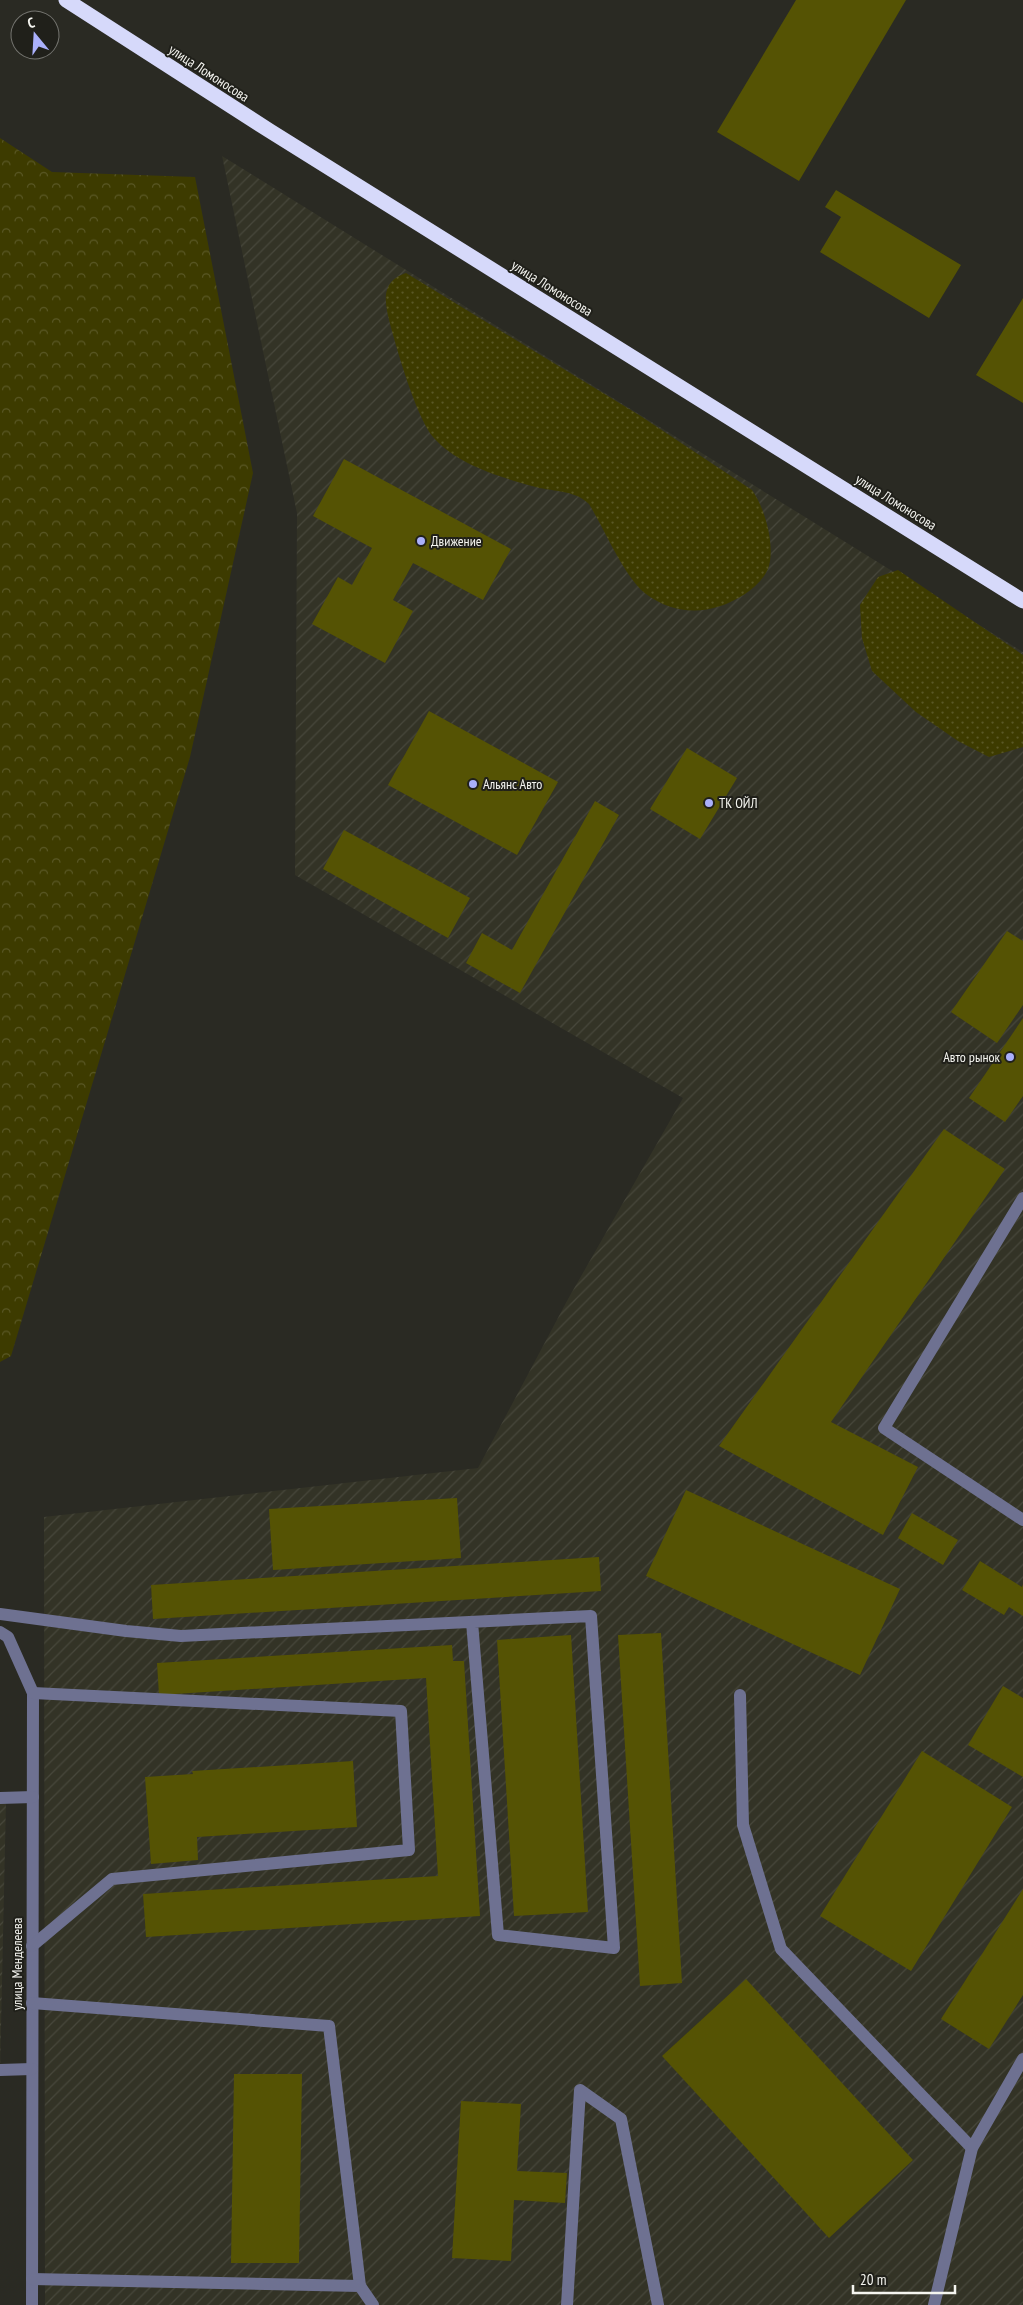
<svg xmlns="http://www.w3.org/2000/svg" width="1023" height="2305" viewBox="0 0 1023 2305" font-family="'PT Sans Narrow',sans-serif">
<defs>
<pattern id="industrial-furrows" width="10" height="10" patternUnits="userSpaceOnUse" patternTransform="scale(1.25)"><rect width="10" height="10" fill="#333326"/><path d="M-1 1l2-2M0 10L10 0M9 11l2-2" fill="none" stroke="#47473b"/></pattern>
<pattern id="grass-dots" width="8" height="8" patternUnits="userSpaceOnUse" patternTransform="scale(1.25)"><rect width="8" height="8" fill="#3d3b00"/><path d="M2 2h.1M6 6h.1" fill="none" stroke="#5a5826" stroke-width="1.8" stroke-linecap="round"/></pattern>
<pattern id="forest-crowns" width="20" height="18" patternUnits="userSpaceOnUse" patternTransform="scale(1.25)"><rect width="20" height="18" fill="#3d3b00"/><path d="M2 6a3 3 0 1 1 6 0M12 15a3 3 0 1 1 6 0" fill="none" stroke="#5a5826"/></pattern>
</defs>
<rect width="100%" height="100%" fill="#2a2a23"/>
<g fill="url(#industrial-furrows)">
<polygon points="222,156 1023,652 1023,2305 45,2305 44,1517 478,1468 568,1299 683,1098 295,875 297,513"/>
<polygon points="6,1801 0,2073 0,1802"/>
</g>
<g fill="url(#grass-dots)">
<path d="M 406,273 L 639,415 L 752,490 C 765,508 776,547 768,569 C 763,580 754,588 745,594 C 713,615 677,617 646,594 C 624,577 604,528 589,504 C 574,489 551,492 532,486 C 500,477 456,464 433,437 C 416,417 396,347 389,320 C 384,299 382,281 406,273 Z"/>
<polygon points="898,570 1023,655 1023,747 989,757 958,741 916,712 872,671 862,638 860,605 878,577"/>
</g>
<polygon fill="url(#forest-crowns)" points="0,138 52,172 195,177 253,473 190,757 11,1356 0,1362"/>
<g fill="#555304">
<polygon points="796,0 906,0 799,181 717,132"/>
<polygon points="836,190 961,265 929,318 820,252 841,217 825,207"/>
<polygon points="1023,298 1023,403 976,375"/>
<polygon points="344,459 511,549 483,600 413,563 393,600 413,611 385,663 312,624 338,577 352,585 372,548 313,516"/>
<polygon points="429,711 558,782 517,855 388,785"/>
<polygon points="687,748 737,778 700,839 650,809"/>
<polygon points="595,801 619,815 520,993 466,963 482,933 512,950"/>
<polygon points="344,830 470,898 448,938 323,869"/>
<polygon points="1007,931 1023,941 1023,1005 997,1043 951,1012"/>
<polygon points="1023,1018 1023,1096 1005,1122 969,1098"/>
<polygon points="944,1129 1005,1169 831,1422 918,1467 883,1535 719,1446"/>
<polygon points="686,1490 900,1589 860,1675 646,1576"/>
<polygon points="457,1498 461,1558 273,1570 269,1509"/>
<polygon points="912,1513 958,1540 943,1565 898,1538"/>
<polygon points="599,1557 601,1591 153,1619 151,1585"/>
<polygon points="980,1561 1022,1587 1023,1584 1023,1616 1009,1607 1004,1615 962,1590"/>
<polygon points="661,1633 682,1983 640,1986 618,1635"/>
<polygon points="571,1635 588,1912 514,1916 497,1640"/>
<polygon points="452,1645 453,1661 464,1661 480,1916 146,1937 143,1894 438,1876 426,1678 159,1695 157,1663"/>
<polygon points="1003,1686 1023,1698 1023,1777 968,1745"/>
<polygon points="922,1751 1012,1807 911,1971 820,1916"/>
<polygon points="353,1761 357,1827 197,1837 198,1860 151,1864 145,1777 193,1774 192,1771"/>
<polygon points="1023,1889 1023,1995 989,2049 941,2019"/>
<polygon points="746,1979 913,2160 829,2238 662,2056"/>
<polygon points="234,2074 302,2074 299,2263 231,2263"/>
<polygon points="461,2101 521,2104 517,2171 567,2173 565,2203 514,2200 511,2261 452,2258"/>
</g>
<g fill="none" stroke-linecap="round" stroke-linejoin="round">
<g stroke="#6e7191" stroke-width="12">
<polyline points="1023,1198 884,1428 1023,1520"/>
<polyline points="0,1614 126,1631 181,1636 591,1616 614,1948 498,1935 472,1622"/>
<polyline points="0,1632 8,1637 33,1693 32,2305"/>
<polyline points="740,1695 743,1825 781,1949 972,2148"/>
<polyline points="0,1798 33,1797"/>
<polyline points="32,1946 112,1879 409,1850 401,1711 33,1693"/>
<polyline points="32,2003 329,2026 360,2286"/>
<polyline points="0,2070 32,2069"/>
<polyline points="32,2279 360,2286 373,2305"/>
<polyline points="567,2305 580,2090 621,2119 658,2305"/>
<polyline points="934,2305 972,2148 1023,2059"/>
</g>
<polyline stroke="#d6d9fa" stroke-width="15" points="66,0 270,131 1023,601"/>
</g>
<g fill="#aab0fb" stroke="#20201a" stroke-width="2">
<circle cx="421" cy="541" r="5"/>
<circle cx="473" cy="784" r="5"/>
<circle cx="709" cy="803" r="5"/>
<circle cx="1010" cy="1057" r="5"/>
</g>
<g text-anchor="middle" stroke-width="4" stroke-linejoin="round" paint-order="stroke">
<g font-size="14" fill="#f5f5f0" stroke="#20201a">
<text transform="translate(209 73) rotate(33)" y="5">улица Ломоносова</text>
<text transform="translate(552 288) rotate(32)" y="5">улица Ломоносова</text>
<text transform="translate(896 502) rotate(32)" y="5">улица Ломоносова</text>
<text transform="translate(17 1964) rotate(-90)" y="5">улица Менделеева</text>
</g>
<g font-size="14" fill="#f5f5f0" stroke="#20201a" text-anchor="start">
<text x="431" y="546">Движение</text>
<text x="483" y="789">Альянс Авто</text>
<text x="719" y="808">ТК ОЙЛ</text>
<text x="1000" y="1062" text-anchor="end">Авто рынок</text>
</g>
</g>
<g transform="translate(35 35) rotate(342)"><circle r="24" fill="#20201a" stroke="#757570"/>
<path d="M0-4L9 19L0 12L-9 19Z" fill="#aab0fb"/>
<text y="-8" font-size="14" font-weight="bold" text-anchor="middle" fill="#f5f5f0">С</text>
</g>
<path d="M853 2285v8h102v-8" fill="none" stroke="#f5f5f0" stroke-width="2.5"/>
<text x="860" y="2285" font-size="15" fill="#f5f5f0" stroke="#20201a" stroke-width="4" paint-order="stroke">20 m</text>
</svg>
